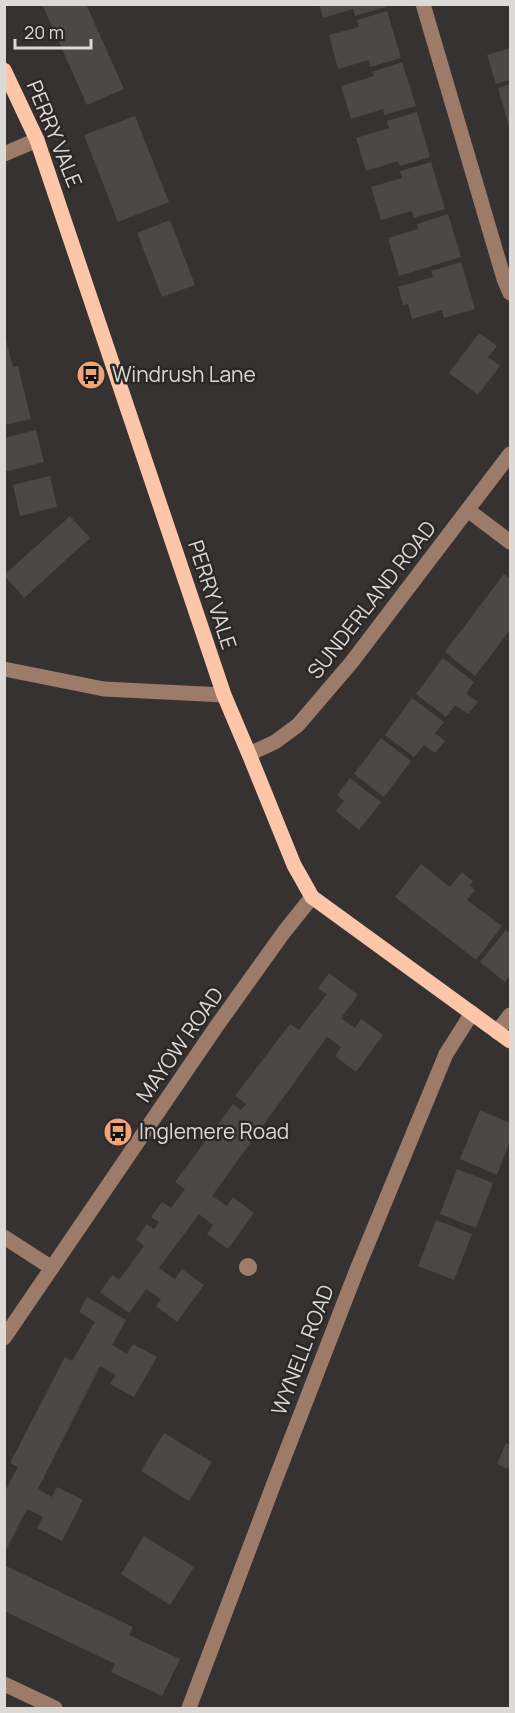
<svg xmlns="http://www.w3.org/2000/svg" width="515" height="1713" viewBox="0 0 515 1713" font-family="Manrope,sans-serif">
<rect width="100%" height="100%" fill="#353231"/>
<g fill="#4b4846">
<polygon points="42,4 86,4 124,89 87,105"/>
<polygon points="319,4 386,4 386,7 355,16 353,9 323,18"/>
<polygon points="387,11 401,58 370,67 369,60 338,69 329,35 359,27 357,20"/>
<polygon points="510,48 510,80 496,84 487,55"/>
<polygon points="402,62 416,106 384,115 383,109 351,119 341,86 374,76 372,72"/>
<polygon points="510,84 510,130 498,88"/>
<polygon points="417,112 430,157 400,166 398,161 366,171 356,138 389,128 387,121"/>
<polygon points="135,116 169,202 118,222 84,135"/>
<polygon points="431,162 445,209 414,218 412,211 381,220 371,187 402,178 400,171"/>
<polygon points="448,214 461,257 399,276 388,238 418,229 417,224"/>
<polygon points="170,220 195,285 162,297 137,233"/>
<polygon points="461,262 475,309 444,318 442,310 412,319 408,304 403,305 398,287 433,277 431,271"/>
<polygon points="4,333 13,367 18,366 31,419 4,425"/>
<polygon points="479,333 497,346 488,357 500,366 478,395 449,373"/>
<polygon points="36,430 44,462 4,472 4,438"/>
<polygon points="50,476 57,507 20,516 13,485"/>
<polygon points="70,516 90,538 24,598 4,575"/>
<polygon points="504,574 510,579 510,630 475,676 445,652"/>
<polygon points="443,658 474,682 466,693 478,702 468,714 455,705 446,717 416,694"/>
<polygon points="412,698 444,722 435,733 445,741 435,753 424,745 414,757 385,735"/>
<polygon points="381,738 411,761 384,797 354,774"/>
<polygon points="350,778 381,802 359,830 336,811 344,801 337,795"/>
<polygon points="421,864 450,887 462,872 473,881 470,885 475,890 467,900 502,926 476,960 395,897"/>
<polygon points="506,930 510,933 510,975 505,982 480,962"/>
<polygon points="329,973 358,995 341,1018 355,1028 361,1019 383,1035 356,1072 335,1056 341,1047 327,1037 212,1196 227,1206 233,1197 254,1213 228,1249 207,1234 213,1225 199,1214 159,1268 175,1279 182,1269 204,1285 177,1322 156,1306 161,1299 146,1289 129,1313 100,1292 112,1275 119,1280 144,1246 136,1239 147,1224 154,1229 159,1222 151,1217 162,1202 171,1208 185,1189 175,1182 233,1104 241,1110 246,1104 235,1096 290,1024 299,1030 327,994 318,988"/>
<polygon points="480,1110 510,1123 510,1141 497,1175 460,1159"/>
<polygon points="457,1169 493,1183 476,1228 440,1214"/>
<polygon points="436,1220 472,1234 454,1280 418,1266"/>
<polygon points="87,1297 126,1320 112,1345 127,1354 133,1344 157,1357 134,1397 110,1384 116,1375 100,1366 38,1489 52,1497 57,1487 83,1500 62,1541 37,1528 43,1517 27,1509 4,1554 4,1493 18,1467 10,1463 65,1357 72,1361 95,1322 79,1312"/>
<polygon points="164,1433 212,1462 189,1501 141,1471"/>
<polygon points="506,1443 510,1445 510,1462 508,1469 497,1464"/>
<polygon points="144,1536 194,1567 170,1605 121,1574"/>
<polygon points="4,1565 133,1627 129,1635 180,1659 162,1696 111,1672 115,1664 4,1611"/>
</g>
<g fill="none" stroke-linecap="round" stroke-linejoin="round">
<g stroke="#9c7b69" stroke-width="15">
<polyline points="423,4 504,279 510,293"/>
<polyline points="4,154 37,140"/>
<polyline points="469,511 510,542"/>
<polyline points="4,669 104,689 224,695"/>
<polyline points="249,754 275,742 298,725 351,663 510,454"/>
<polyline points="497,1032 510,1015"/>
<polyline points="4,1237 52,1268"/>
<polyline points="4,1338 216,1027 284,932 312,897"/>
<polyline points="4,1684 55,1708"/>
<polyline points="189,1708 276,1478 356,1272 446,1054 472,1013"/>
</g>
<polyline stroke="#fdc6a8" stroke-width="15" points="4,70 37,140 224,695 249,754 294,865 312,897 510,1041"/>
</g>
<circle fill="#a07d6a" cx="248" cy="1267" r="9"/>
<defs>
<g id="bus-disc" transform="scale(1.5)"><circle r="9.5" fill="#efa378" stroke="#2b2827"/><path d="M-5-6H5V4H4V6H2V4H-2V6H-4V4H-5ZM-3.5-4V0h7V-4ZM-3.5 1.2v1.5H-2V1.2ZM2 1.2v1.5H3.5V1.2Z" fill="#111"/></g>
</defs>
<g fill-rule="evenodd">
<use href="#bus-disc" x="91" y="375"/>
<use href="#bus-disc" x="118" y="1132"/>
</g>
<g text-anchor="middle" stroke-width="5" stroke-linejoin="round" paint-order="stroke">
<g font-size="21" fill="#dcdad9" stroke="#2b2827">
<text transform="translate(54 134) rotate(68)" y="7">PERRY VALE</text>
<text transform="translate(212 595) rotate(72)" y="7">PERRY VALE</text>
<text transform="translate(372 600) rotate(-52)" y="7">SUNDERLAND ROAD</text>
<text transform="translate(180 1045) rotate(-55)" y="7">MAYOW ROAD</text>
<text transform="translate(303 1350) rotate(-69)" y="7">WYNELL ROAD</text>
</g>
<g font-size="21" fill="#dcdad9" stroke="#2b2827" text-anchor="start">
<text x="112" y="382">Windrush Lane</text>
<text x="139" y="1139">Inglemere Road</text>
</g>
</g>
<rect width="515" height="1713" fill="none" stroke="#dcdad9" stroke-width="12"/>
<path d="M15 39v9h76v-9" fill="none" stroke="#dcdad9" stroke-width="3"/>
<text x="24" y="39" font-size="18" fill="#dcdad9" stroke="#2b2827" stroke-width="4.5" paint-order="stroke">20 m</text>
</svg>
